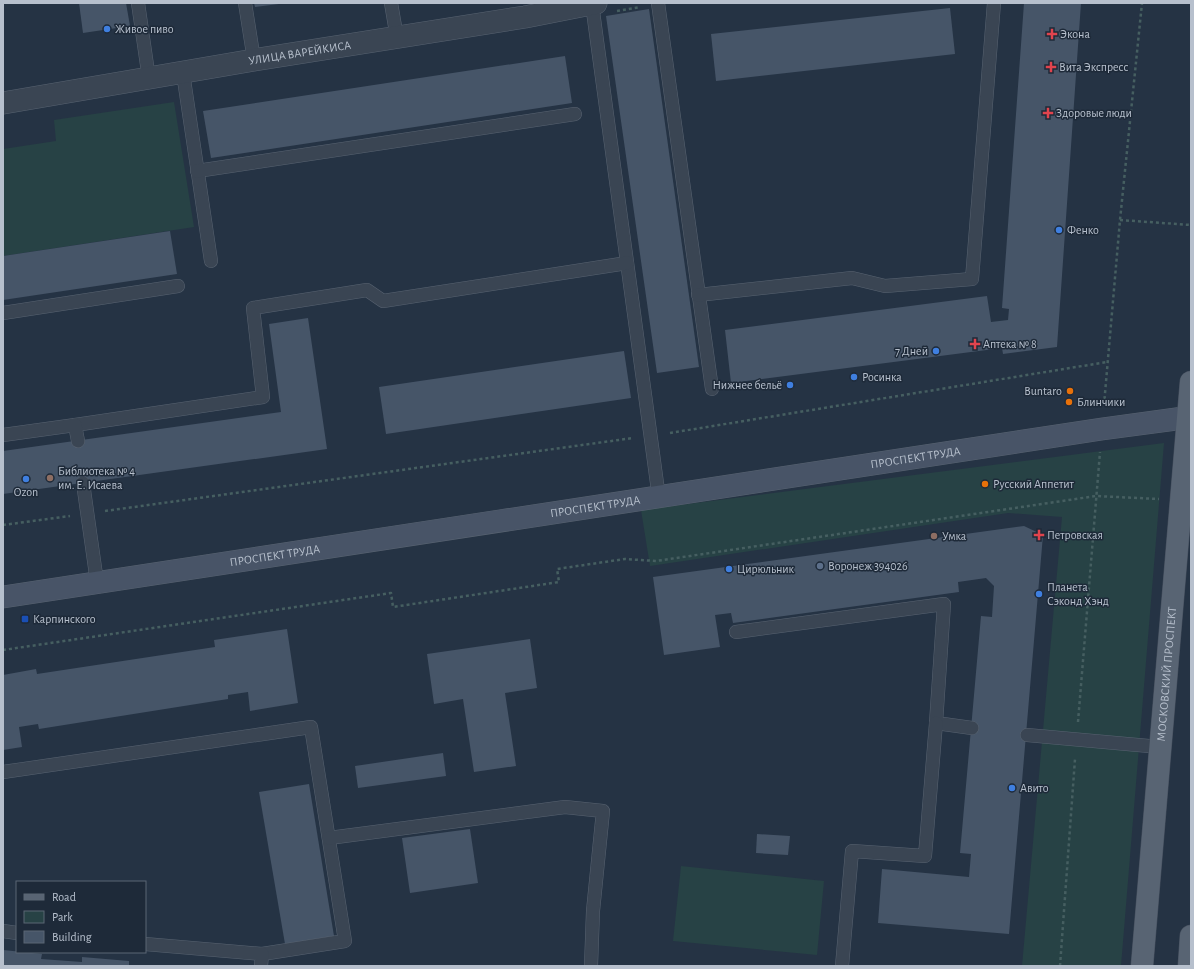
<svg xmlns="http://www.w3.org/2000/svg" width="1194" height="969" viewBox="0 0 1194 969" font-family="'Alegreya Sans',sans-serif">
<rect width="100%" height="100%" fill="#253344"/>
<g fill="#274245">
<polygon points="174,102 194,227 3,256 3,149 56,141 54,120"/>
<polygon points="1164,443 1121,966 1022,966 1062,517 1008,513 650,566 641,510"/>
<polygon points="681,866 824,881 817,955 673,941"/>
</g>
<g fill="#465568">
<polygon points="79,3 126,3 130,26 83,33"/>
<polygon points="254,3 278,3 279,4 255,7"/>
<polygon points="1024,3 1081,3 1057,347 1003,354 1002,348 731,383 725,330 987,296 991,322 1008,320 1009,309 1002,308"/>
<polygon points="950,8 955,54 716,81 711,34"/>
<polygon points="649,9 699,367 657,373 606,16"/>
<polygon points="565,56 572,103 211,158 203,111"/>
<polygon points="170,231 177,274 3,300 3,256"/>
<polygon points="308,318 327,449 3,494 3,451 281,412 269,324"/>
<polygon points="624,351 631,398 386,434 379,387"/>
<polygon points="1024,526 1043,535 1009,934 878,923 882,869 969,877 971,854 960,853 981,616 992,617 994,586 986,578 958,582 959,592 733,623 731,613 715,615 720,647 664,655 653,577"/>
<polygon points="287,629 298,703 250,711 248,692 228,695 228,699 39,729 38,724 19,727 22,747 3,750 3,675 36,669 37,674 215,647 214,640"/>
<polygon points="530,639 537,688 505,693 516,766 474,772 463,699 434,704 427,654"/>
<polygon points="443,753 446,776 358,788 355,766"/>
<polygon points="309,784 334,936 285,944 259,792"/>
<polygon points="470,829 478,883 410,893 402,838"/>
<polygon points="757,834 790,836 788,855 756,853"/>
<polygon points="3,950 42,954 41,959 82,962 82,957 129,961 129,966 3,966"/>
</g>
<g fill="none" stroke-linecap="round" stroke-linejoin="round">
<g stroke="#586371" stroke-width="14">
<g id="lane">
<polyline points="138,3 149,79"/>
<polyline points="245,3 254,60"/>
<polyline points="391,3 397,38"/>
<polyline points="658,3 712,389"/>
<polyline points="592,4 659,498"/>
<polyline points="183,73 211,261"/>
<polyline points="197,171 575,114"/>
<polyline points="698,295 852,278 885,286 972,279 994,3"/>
<polyline points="3,313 178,286"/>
<polyline points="75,425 263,397 253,308 367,290 383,301 627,263"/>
<polyline points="3,435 75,425 78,441"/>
<polyline points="83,483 97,582"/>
<polyline points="736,632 944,604 936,723 972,728"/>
<polyline points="1027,735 1160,747"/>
<polyline points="3,772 311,727 345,941 262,954"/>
<polyline points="329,838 565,807 603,811 593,911 591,966"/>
<polyline points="3,931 17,933"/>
<polyline points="145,944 262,954 261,966"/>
<polyline points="842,966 852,851 925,856 936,723"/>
</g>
</g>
<g stroke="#586371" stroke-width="23">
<g id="street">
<path id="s1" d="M 3,103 L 254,60 L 525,17 L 596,3"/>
</g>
</g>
<g stroke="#586371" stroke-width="23">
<g id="secondary">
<path id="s2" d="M 3,597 L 1102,429 L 1191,417"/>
</g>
</g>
<g stroke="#444e5d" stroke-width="23">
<g id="primary">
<path id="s3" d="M 1142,966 L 1191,382"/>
<polyline points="1189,966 1191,936"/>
</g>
</g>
<g stroke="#465f61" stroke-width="2.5" stroke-dasharray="3 3" stroke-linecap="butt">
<polyline points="617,11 640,7"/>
<polyline points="1120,220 1191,225"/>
<polyline points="1104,405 1120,220 1142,3"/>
<polyline points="670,433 1107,362"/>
<polyline points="105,511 633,438"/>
<polyline points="3,525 70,516"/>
<polyline points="3,650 391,593 393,607 559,582 557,569 625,559 656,561 1096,496 1159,499"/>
<polyline points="1078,722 1100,452"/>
<polyline points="1060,966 1075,759"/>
</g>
<use href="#lane" stroke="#3a4553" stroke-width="13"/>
<use href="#street" stroke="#3a4553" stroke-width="22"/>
<use href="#secondary" stroke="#485467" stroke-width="22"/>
<use href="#primary" stroke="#586473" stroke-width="22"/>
</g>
<g fill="#3f7fe0" stroke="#1e2a39" stroke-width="1.5">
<circle cx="107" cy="29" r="4"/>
<circle cx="1059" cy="230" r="4"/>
<circle cx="936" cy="351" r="4"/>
<circle cx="854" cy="377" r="4"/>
<circle cx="790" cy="385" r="4"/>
<circle cx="26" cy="479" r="4"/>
<circle cx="729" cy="569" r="4"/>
<circle cx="1039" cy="594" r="4"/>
<circle cx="1012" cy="788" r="4"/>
</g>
<g fill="#e0444e" stroke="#1e2a39" stroke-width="1.5">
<path d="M1050 28h4v4h4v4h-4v4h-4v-4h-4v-4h4z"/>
<path d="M1049 61h4v4h4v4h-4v4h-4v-4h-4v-4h4z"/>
<path d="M1046 107h4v4h4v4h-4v4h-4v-4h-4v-4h4z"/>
<path d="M973 338h4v4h4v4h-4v4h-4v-4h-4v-4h4z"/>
<path d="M1037 529h4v4h4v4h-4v4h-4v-4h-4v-4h4z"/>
</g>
<g fill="#e8710a" stroke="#1e2a39" stroke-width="1.5">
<circle cx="1070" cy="391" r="4"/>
<circle cx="1069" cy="402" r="4"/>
<circle cx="985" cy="484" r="4"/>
</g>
<g fill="#8d6e63" stroke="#1e2a39" stroke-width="1.5">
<circle cx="50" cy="478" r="4"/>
<circle cx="934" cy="536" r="4"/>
</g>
<circle fill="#5c6f8a" stroke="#1e2a39" stroke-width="1.5" cx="820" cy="566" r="4"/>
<rect fill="#1a4fb4" stroke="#1e2a39" stroke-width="1.5" x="21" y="615" width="8" height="8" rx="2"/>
<g text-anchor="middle" stroke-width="3" stroke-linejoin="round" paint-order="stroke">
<g font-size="12" fill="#b7c0cd" stroke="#1e2a39" text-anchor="start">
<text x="115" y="33">Живое пиво</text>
<text x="1060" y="38">Экона</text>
<text x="1059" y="71">Вита Экспресс</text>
<text x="1056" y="117">Здоровые люди</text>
<text x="1067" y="234">Фенко</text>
<text x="983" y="348">Аптека № 8</text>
<text x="928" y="355" text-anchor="end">7 Дней</text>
<text x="862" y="381">Росинка</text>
<text x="782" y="389" text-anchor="end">Нижнее бельё</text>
<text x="1062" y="395" text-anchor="end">Buntaro</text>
<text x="1077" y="406">Блинчики</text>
<text x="58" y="475">Библиотека № 4<tspan x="58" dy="14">им. Е. Исаева</tspan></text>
<text x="993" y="488">Русский Аппетит</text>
<text x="26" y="496" text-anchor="middle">Ozon</text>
<text x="1047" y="539">Петровская</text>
<text x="942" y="540">Умка</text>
<text x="828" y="570">Воронеж 394026</text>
<text x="737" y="573">Цирюльник</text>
<text x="1047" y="591">Планета<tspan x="1047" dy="14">Сэконд Хэнд</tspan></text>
<text x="33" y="623">Карпинского</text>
<text x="1020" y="792">Авито</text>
</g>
<g font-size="12" fill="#b7c0cd" stroke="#1e2a39">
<text dy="4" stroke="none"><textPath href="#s1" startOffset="301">УЛИЦА ВАРЕЙКИСА</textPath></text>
<text dy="4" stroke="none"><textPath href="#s2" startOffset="923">ПРОСПЕКТ ТРУДА</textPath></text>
<text dy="4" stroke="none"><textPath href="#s2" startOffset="599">ПРОСПЕКТ ТРУДА</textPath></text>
<text dy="4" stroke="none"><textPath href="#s2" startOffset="275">ПРОСПЕКТ ТРУДА</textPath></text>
<text dy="4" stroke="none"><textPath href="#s3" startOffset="293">МОСКОВСКИЙ ПРОСПЕКТ</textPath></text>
</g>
</g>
<rect width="1194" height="969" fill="none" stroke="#b7c0cd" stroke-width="8"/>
<rect x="16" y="881" width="130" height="72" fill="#1e2a39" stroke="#5b6674"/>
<rect x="24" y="894" width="20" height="6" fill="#586473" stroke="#5b6674"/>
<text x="52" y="901" font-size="12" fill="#b7c0cd">Road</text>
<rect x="24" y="911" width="20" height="12" fill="#274245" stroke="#5b6674"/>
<text x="52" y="921" font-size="12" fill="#b7c0cd">Park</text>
<rect x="24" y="931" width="20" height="12" fill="#465568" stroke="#5b6674"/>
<text x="52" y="941" font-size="12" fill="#b7c0cd">Building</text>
</svg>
